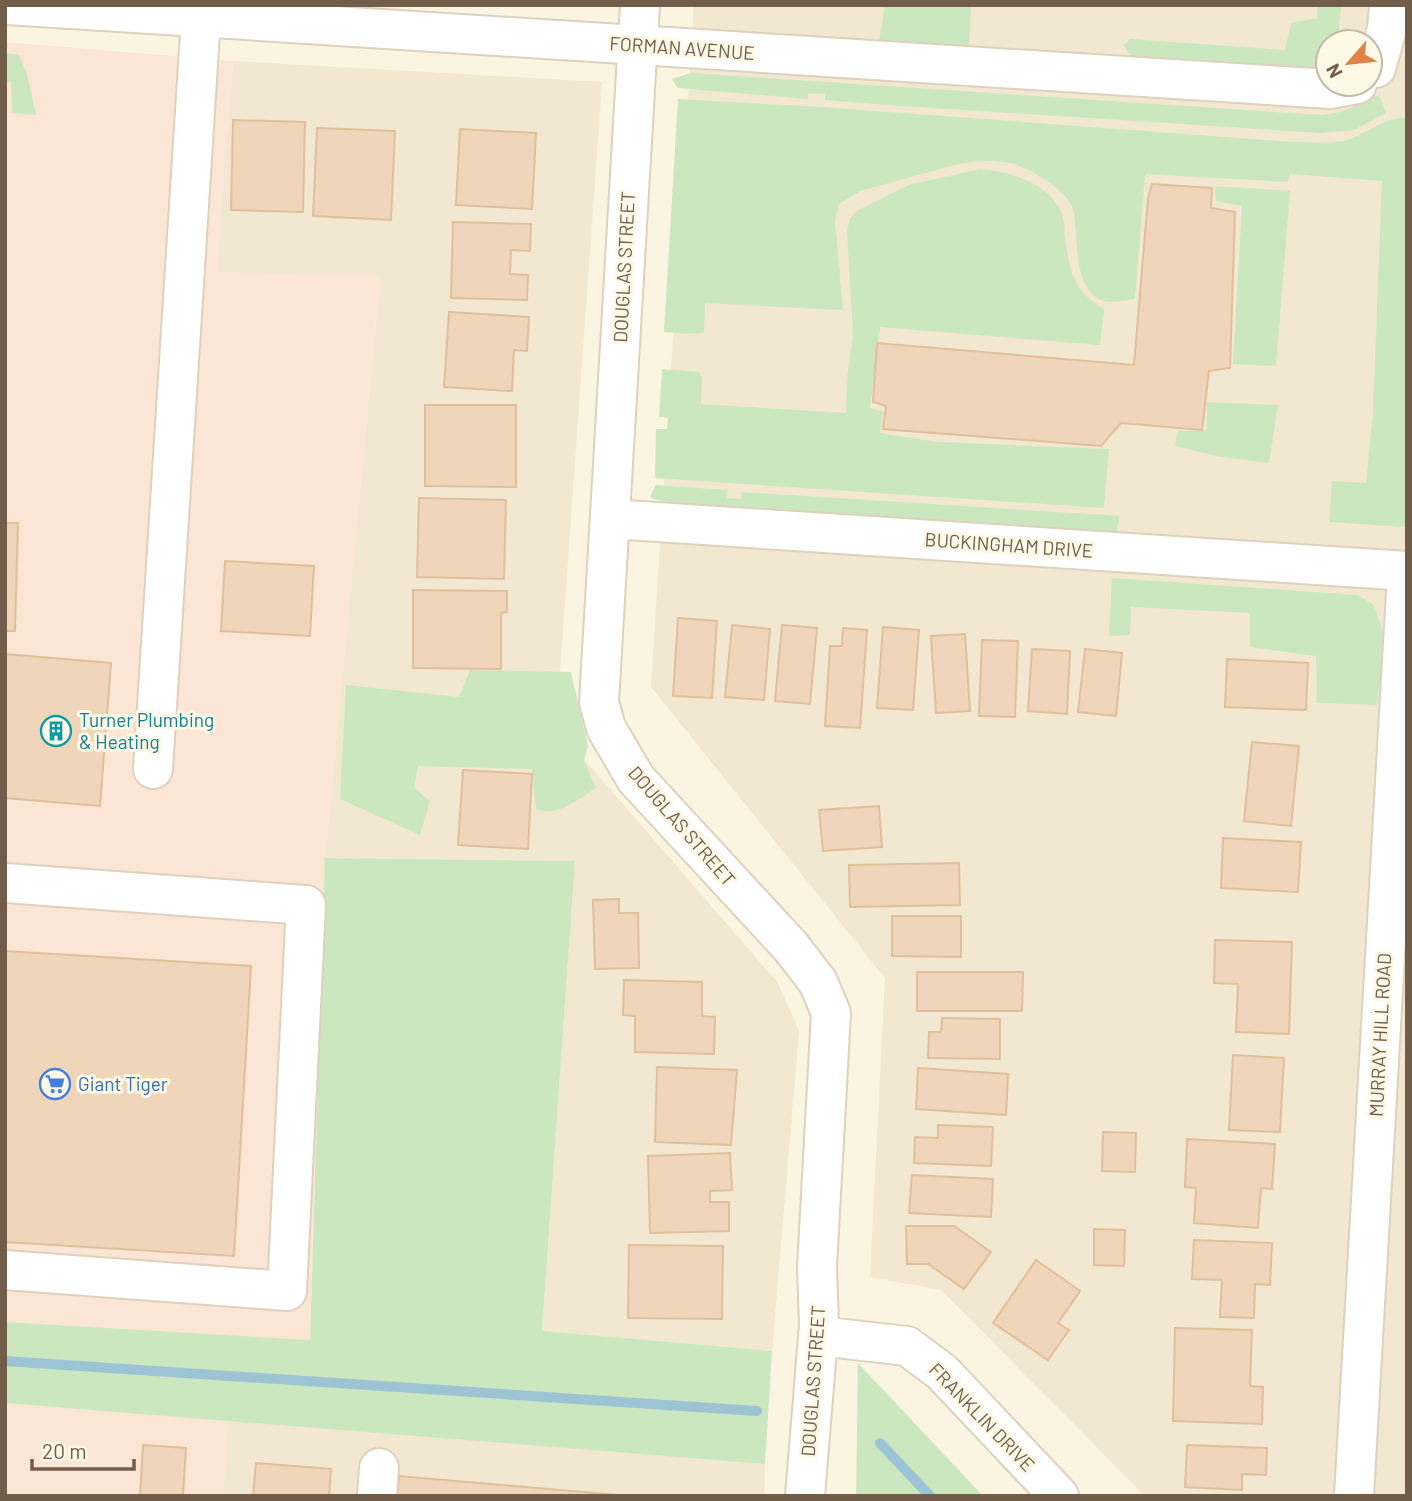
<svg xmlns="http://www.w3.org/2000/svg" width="1412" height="1501" viewBox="0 0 1412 1501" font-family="Barlow,sans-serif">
<rect width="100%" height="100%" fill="#fbf4e1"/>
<g fill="#f2e7d0" fill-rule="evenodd">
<path d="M 694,5 L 1407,5 L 1407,1496 L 1145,1496 L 941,1290 L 870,1277 L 885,978 L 651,687 ZM 1328,42 L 1370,42 L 1370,84 L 1328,84 Z"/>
<polygon points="233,61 602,82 557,713 568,741 778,983 799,1031 772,1351 542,1332 575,861 325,858 380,278 216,272"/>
<polygon points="228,1419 765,1464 764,1496 223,1496"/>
</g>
<g fill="#fbe5d5">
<polygon points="5,42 233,61 217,272 380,277 325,858 310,1340 5,1322"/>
<polygon points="5,1403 228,1419 223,1496 5,1496"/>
</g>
<g fill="#cbe7c0">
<polygon points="885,5 971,5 969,47 879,41"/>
<polygon points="1318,5 1341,5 1338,42 1328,42 1328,64 1311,69 1133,59 1124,45 1130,39 1285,50 1291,23 1317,18"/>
<polygon points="5,53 19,55 27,74 36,115 12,113 11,82 5,81"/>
<path d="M 690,73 L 1320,115 C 1341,114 1356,107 1373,94 L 1380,97 L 1386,113 L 1354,130 L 1321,133 L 887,105 L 825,100 L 825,94 L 808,93 L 808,99 L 678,88 L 672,79 Z"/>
<path d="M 678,99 L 836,108 L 1293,142 C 1309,142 1327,144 1343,141 C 1362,137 1388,116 1405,118 L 1407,527 L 1329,522 L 1332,481 L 1366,483 L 1373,412 L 1382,181 L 1289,174 L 1288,182 L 1145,174 L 1135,299 C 1126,300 1112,303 1104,301 C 1070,289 1080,235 1073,209 C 1068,191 1028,166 1010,163 C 995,160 978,161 962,163 L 860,191 L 839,204 L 835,221 L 843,310 L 705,303 L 704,332 L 697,334 L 664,332 Z"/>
<path d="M 980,169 C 1010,172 1049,182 1062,214 C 1065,220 1064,230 1065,236 C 1069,270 1073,291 1104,309 L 1100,345 L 880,327 L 870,408 L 883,412 L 880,433 L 937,442 L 1109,449 L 1104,508 L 655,478 L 656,429 L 667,429 L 668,418 L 659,417 L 662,369 L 699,372 L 702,378 L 701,404 L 846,413 L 847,379 L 853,334 L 847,231 L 850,218 L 858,210 L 909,185 Z"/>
<polygon points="1215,186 1290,191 1276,366 1233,364 1242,206 1216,201"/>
<polygon points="1207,402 1278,405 1269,463 1222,457 1175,446 1178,431 1207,430"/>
<polygon points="656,485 727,490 727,498 741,499 742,492 1120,516 1116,532 685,505 653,499 650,496"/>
<polygon points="1112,578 1358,595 1374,605 1385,638 1377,705 1317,703 1316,656 1250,647 1250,613 1131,607 1130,635 1109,636"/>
<path d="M 470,670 L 571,672 L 588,746 L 584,761 L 596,788 C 579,799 556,818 536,809 L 532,769 L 418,766 L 414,788 L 430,801 L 420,835 L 340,799 L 346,685 L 459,697 Z"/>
<polygon points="325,858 575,861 542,1331 772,1351 765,1464 5,1403 5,1322 310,1340"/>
<polygon points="858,1363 983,1496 856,1496"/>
</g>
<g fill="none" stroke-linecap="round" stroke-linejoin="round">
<g stroke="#9dc4d4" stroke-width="10">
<polyline points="5,1361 757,1411"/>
<polyline points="880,1443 930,1496"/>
</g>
</g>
<g fill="#efd6ba" stroke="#e1bf9b" stroke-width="2">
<polygon points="233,120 305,122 303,212 231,210"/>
<polygon points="317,128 395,131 391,220 313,216"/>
<polygon points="460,129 536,133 532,209 456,205"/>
<polygon points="1152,184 1212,188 1211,208 1235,212 1230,368 1209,371 1202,430 1121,423 1101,446 883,429 886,406 873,402 877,343 1134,365 1148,198"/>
<polygon points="453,222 531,224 530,251 511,250 510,274 528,275 527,300 451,298"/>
<polygon points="449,312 529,317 527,351 514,350 512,391 444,387"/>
<polygon points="425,405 516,405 516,487 425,486"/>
<polygon points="419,498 506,500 504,579 417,577"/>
<polygon points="5,523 18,523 15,631 5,631"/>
<polygon points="225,561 314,566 310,636 221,631"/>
<polygon points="413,590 507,591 507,612 501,613 501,669 413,668"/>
<polygon points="678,618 717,621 712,698 673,696"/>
<polygon points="732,625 770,629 764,700 725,697"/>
<polygon points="782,625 817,628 810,704 775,701"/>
<polygon points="883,627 919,630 913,710 877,708"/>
<polygon points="843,628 867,630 860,728 825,726 830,646 842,646"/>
<polygon points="965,634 970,711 936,713 931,636"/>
<polygon points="982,640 1018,641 1015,717 979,716"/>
<polygon points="1032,649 1070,651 1067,714 1028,711"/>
<polygon points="1085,649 1122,653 1116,716 1078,712"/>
<polygon points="5,654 111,663 100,806 5,798"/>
<polygon points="1227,659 1308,663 1306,710 1225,707"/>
<polygon points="1252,742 1299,746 1291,826 1244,821"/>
<polygon points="463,770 532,774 528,849 458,845"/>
<polygon points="879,806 882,847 823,851 819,810"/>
<polygon points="1223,838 1301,842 1298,892 1221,888"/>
<polygon points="959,863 960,905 850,907 849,865"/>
<polygon points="619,899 619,913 638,913 639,968 595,969 593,900"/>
<polygon points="892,916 961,916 961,957 892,956"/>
<polygon points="1215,940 1292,942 1289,1034 1236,1032 1238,984 1214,983"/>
<polygon points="5,951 251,966 234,1256 5,1242"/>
<polygon points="917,972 1023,972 1022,1011 917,1011"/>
<polygon points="624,980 702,982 702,1016 715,1017 714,1054 635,1052 635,1016 623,1015"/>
<polygon points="942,1018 1000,1019 1000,1059 928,1058 929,1032 941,1032"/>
<polygon points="1233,1055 1284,1058 1280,1132 1229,1130"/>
<polygon points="657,1067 737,1070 731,1145 655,1142"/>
<polygon points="918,1068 1008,1074 1006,1115 916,1109"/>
<polygon points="938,1125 993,1127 991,1166 914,1163 915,1137 938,1138"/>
<polygon points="1103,1132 1136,1133 1135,1172 1102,1171"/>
<polygon points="1187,1139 1275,1144 1272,1189 1261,1188 1258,1228 1194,1223 1196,1188 1185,1187"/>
<polygon points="730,1153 732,1190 710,1191 710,1202 729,1202 729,1231 650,1233 648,1156"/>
<polygon points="912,1175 993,1179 991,1217 909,1213"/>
<polygon points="906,1226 954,1226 991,1252 964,1289 928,1264 907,1264"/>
<polygon points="1094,1229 1125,1230 1124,1266 1094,1265"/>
<polygon points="1194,1240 1272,1243 1270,1285 1255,1284 1254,1318 1220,1317 1222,1280 1192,1279"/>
<polygon points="629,1245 723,1246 722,1319 628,1318"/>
<polygon points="1036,1260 1080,1291 1058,1323 1069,1330 1048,1360 993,1323"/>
<polygon points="1175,1328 1252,1330 1250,1386 1263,1387 1262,1424 1173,1421"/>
<polygon points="143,1445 186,1448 183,1496 140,1496"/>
<polygon points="1187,1445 1267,1448 1266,1475 1242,1474 1242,1490 1185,1487"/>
<polygon points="256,1463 331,1469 329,1496 253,1496"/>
<polygon points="399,1476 629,1496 397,1496"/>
</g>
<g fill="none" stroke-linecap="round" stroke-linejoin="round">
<g stroke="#ded1bd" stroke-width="42">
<g id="minor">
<polyline points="7,5 1330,89 1357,84"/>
<polyline points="640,5 599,702 606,728 636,779 791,947 818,982 831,1013 817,1267 819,1325 805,1496"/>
<polyline points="1376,68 1387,29 1389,5"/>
<polyline points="611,519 1407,571"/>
<polyline points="153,769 201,17"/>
<polyline points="5,883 306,905 287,1291 5,1270"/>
<polyline points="818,1336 907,1346 942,1372 1059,1496"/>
<polyline points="377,1496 379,1468"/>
<polyline points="1354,1496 1407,574"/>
</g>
</g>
<use href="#minor" stroke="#fff" stroke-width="38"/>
</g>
<defs>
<g id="building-ring" transform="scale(1.575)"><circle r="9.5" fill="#fef8e6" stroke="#0f9aa8" stroke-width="1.5"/><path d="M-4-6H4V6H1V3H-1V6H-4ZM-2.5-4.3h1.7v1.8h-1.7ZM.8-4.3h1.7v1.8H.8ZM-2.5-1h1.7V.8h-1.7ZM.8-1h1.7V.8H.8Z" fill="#0f9aa8"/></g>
<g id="supermarket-ring" transform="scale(1.575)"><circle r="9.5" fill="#fef8e6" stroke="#3f7fe0" stroke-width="1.5"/><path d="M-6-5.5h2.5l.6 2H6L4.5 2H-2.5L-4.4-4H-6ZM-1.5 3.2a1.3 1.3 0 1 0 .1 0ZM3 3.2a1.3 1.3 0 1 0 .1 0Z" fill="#3f7fe0"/></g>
</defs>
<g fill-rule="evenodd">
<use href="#building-ring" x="56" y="731"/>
<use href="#supermarket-ring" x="55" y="1084"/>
</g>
<g text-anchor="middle" stroke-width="6" stroke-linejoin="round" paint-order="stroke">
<g font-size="19" fill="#715d49" stroke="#fef8e6">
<text transform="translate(682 48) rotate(4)" y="7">FORMAN AVENUE</text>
<text transform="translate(624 267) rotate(-87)" y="7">DOUGLAS STREET</text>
<text transform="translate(1009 545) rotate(4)" y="7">BUCKINGHAM DRIVE</text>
<text transform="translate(682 826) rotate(49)" y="7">DOUGLAS STREET</text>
<text transform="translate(1380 1035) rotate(-87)" y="7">MURRAY HILL ROAD</text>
<text transform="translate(813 1381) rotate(-86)" y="7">DOUGLAS STREET</text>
<text transform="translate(982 1417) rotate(46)" y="7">FRANKLIN DRIVE</text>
</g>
<g font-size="19" fill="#0d838f" stroke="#fef8e6" text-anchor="start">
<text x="79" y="727">Turner Plumbing<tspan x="79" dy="22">&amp; Heating</tspan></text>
</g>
<g font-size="19" fill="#366cbe" stroke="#fef8e6" text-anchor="start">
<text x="78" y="1091">Giant Tiger</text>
</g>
</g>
<rect width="1412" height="1501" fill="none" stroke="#715d49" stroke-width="14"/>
<g transform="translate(1349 63) rotate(242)"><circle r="33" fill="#fef8e6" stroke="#c6baa7" stroke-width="2"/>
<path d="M0-5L12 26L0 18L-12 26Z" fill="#e1814a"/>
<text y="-10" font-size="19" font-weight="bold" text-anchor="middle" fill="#715d49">N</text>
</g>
<path d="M32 1459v10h102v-10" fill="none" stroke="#715d49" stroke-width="3.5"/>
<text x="42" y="1459" font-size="21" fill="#715d49" stroke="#fef8e6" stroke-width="5" paint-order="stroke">20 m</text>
</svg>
